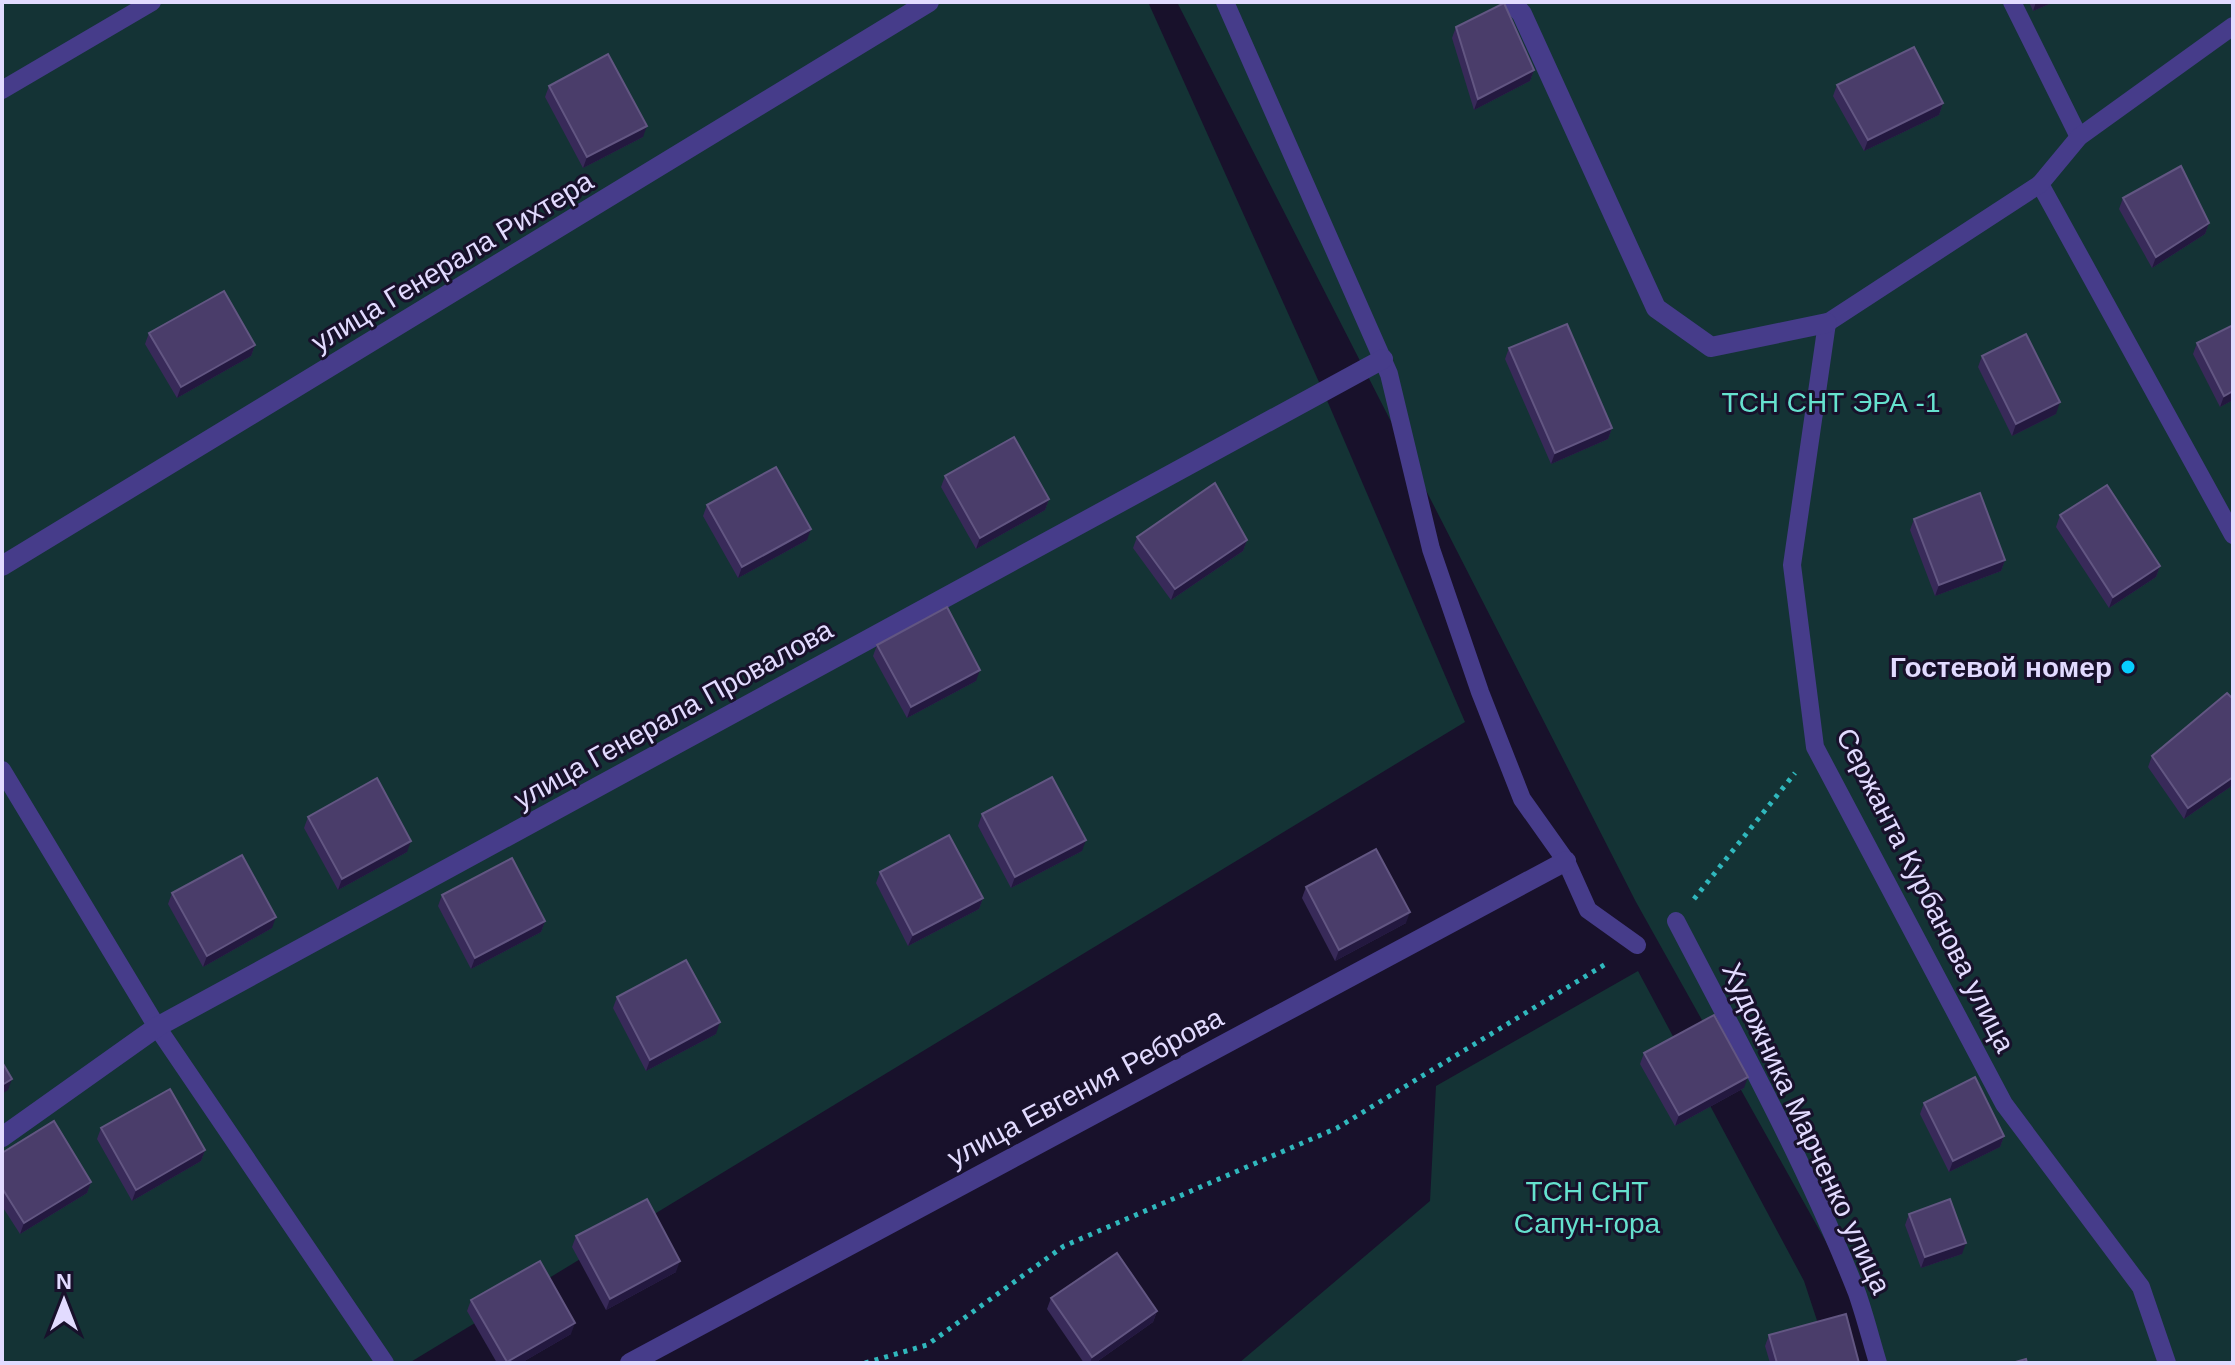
<svg xmlns="http://www.w3.org/2000/svg" width="2235" height="1365" viewBox="0 0 2235 1365" font-family="Arial,sans-serif">
<rect width="100%" height="100%" fill="#18112b"/>
<g fill="#143335">
<polygon points="2,2 1148,2 1323,391 1465,722 409,1363 2,1363"/>
<polygon points="1177,2 2233,2 2233,1363 1875,1363 1840,1267 1636,902"/>
<polygon points="1638,971 1804,1281 1831,1363 1239,1363 1430,1201 1436,1086"/>
</g>
<g fill="none" stroke-linecap="round" stroke-linejoin="round">
<g stroke="#30b8bd" stroke-width="5" stroke-dasharray="4 6" stroke-linecap="butt">
<polyline points="1694,899 1795,773"/>
<polyline points="865,1363 927,1345 1064,1246 1337,1128 1609,962"/>
</g>
<g stroke="#463c8a" stroke-width="18">
<polyline points="1225,2 1389,374 1431,549 1480,692 1522,799 1566,861 1588,910 1637,945"/>
<polyline points="2012,2 2079,137"/>
<polyline points="2,90 152,2"/>
<polyline points="2040,184 2233,535"/>
<polyline points="2,770 157,1027 385,1363"/>
<path d="M 1676,921 C 1739,1042 1807,1166 1857,1293 C 1865,1316 1871,1340 1878,1363"/>
<polyline points="2167,1363 2141,1287 2004,1104 1815,747 1792,565 1827,323 2040,184 2079,137 2233,26"/>
</g>
<g stroke="#463c8a" stroke-width="20">
<polyline points="1512,2 1522,14 1656,308 1711,347 1827,323"/>
<polyline points="2,566 929,2"/>
<polyline points="2,1137 157,1027 1383,359"/>
<polyline points="630,1363 1566,861"/>
</g>
</g>
<g fill="#382a59">
<polygon points="2029,2 2054,2 2033,11"/>
<polygon points="1456,27 1534,70 1530,81 1474,110 1452,38"/>
<polygon points="1837,85 1943,103 1939,115 1864,151 1833,96"/>
<polygon points="549,86 643,137 583,168 545,97"/>
<polygon points="2123,198 2209,223 2205,234 2152,268 2119,209"/>
<polygon points="2233,325 2233,400 2220,407 2193,354 2197,343"/>
<polygon points="149,333 255,345 251,356 177,398 145,344"/>
<polygon points="1509,348 1612,428 1608,439 1551,464 1505,359"/>
<polygon points="1982,356 2056,414 2012,436 1978,367"/>
<polygon points="945,476 1049,499 1045,510 976,549 941,487"/>
<polygon points="707,505 807,540 738,578 703,516"/>
<polygon points="2060,515 2160,566 2156,577 2109,608 2056,527"/>
<polygon points="1914,519 2005,560 2001,571 1935,596 1910,530"/>
<polygon points="1137,537 1247,540 1243,551 1171,600 1133,548"/>
<polygon points="877,645 976,681 907,718 873,656"/>
<polygon points="2233,699 2233,785 2184,819 2148,767 2152,756"/>
<polygon points="982,814 1082,851 1011,888 978,826"/>
<polygon points="308,817 407,852 338,890 304,828"/>
<polygon points="880,872 983,898 979,909 908,946 876,883"/>
<polygon points="1306,887 1406,923 1335,961 1302,898"/>
<polygon points="172,893 272,928 203,967 168,904"/>
<polygon points="442,895 545,921 541,932 471,969 438,906"/>
<polygon points="617,997 716,1034 646,1071 613,1008"/>
<polygon points="1644,1053 1744,1088 1675,1126 1640,1064"/>
<polygon points="1924,1103 2004,1136 2000,1147 1949,1172 1920,1114"/>
<polygon points="101,1128 205,1150 201,1161 132,1201 97,1139"/>
<polygon points="2,1153 91,1182 87,1193 20,1234 2,1206"/>
<polygon points="1909,1214 1962,1254 1921,1268 1905,1225"/>
<polygon points="576,1236 676,1272 606,1310 572,1247"/>
<polygon points="1051,1298 1157,1311 1153,1322 1095,1363 1084,1363 1047,1309"/>
<polygon points="471,1300 571,1334 521,1363 497,1363 467,1311"/>
<polygon points="1769,1335 1859,1363 1770,1363 1765,1346"/>
</g>
<g fill="#23183f">
<polygon points="2036,2 2054,2 2033,11"/>
<polygon points="1534,70 1530,81 1474,110 1478,99"/>
<polygon points="1943,103 1939,115 1864,151 1868,140"/>
<polygon points="647,126 643,137 583,168 587,157"/>
<polygon points="2209,223 2205,234 2152,268 2156,257"/>
<polygon points="255,345 251,356 177,398 181,387"/>
<polygon points="2233,391 2233,400 2220,407 2224,396"/>
<polygon points="2060,402 2056,414 2012,436 2016,424"/>
<polygon points="1612,428 1608,439 1551,464 1555,453"/>
<polygon points="1049,499 1045,510 976,549 980,538"/>
<polygon points="811,529 807,540 738,578 742,567"/>
<polygon points="1247,540 1243,551 1171,600 1175,589"/>
<polygon points="2005,560 2001,571 1935,596 1939,585"/>
<polygon points="2160,566 2156,577 2109,608 2113,597"/>
<polygon points="980,670 976,681 907,718 911,707"/>
<polygon points="2233,777 2233,785 2184,819 2188,808"/>
<polygon points="1086,840 1082,851 1011,888 1015,877"/>
<polygon points="411,841 407,852 338,890 342,879"/>
<polygon points="983,898 979,909 908,946 913,935"/>
<polygon points="1410,912 1406,923 1335,961 1339,950"/>
<polygon points="276,917 272,928 203,967 207,956"/>
<polygon points="545,921 541,932 471,969 475,958"/>
<polygon points="720,1022 716,1034 646,1071 650,1060"/>
<polygon points="1748,1077 1744,1088 1675,1126 1679,1115"/>
<polygon points="12,1079 8,1090 2,1094 2,1085"/>
<polygon points="2004,1136 2000,1147 1949,1172 1953,1161"/>
<polygon points="205,1150 201,1161 132,1201 136,1190"/>
<polygon points="91,1182 87,1193 20,1234 24,1223"/>
<polygon points="1966,1243 1962,1254 1921,1268 1925,1257"/>
<polygon points="680,1261 676,1272 606,1310 610,1299"/>
<polygon points="1157,1311 1153,1322 1095,1363 1090,1363 1092,1357"/>
<polygon points="575,1323 571,1334 521,1363 506,1363"/>
</g>
<g fill="#4a3d6a" stroke="#625682" stroke-width="2">
<polygon points="1504,3 1534,70 1478,99 1456,27"/>
<polygon points="1914,47 1943,103 1868,140 1837,85"/>
<polygon points="608,54 647,126 587,157 549,86"/>
<polygon points="2181,166 2209,223 2156,257 2123,198"/>
<polygon points="224,291 255,345 181,387 149,333"/>
<polygon points="1567,324 1612,428 1555,453 1509,348"/>
<polygon points="2233,325 2233,391 2224,396 2197,343"/>
<polygon points="2026,334 2060,402 2016,424 1982,356"/>
<polygon points="1014,437 1049,499 980,538 945,476"/>
<polygon points="776,467 811,529 742,567 707,505"/>
<polygon points="1215,483 1247,540 1175,589 1137,537"/>
<polygon points="2107,485 2160,566 2113,597 2060,515"/>
<polygon points="1980,493 2005,560 1939,585 1914,519"/>
<polygon points="947,607 980,670 911,707 877,645"/>
<polygon points="2227,693 2233,699 2233,777 2188,808 2152,756"/>
<polygon points="1052,777 1086,840 1015,877 982,814"/>
<polygon points="377,778 411,841 342,879 308,817"/>
<polygon points="949,835 983,898 913,935 880,872"/>
<polygon points="1376,849 1410,912 1339,950 1306,887"/>
<polygon points="242,855 276,917 207,956 172,893"/>
<polygon points="512,858 545,921 475,958 442,895"/>
<polygon points="686,960 720,1022 650,1060 617,997"/>
<polygon points="1714,1015 1748,1077 1679,1115 1644,1053"/>
<polygon points="2,1062 12,1079 2,1085"/>
<polygon points="1975,1077 2004,1136 1953,1161 1924,1103"/>
<polygon points="170,1089 205,1150 136,1190 101,1128"/>
<polygon points="54,1121 91,1182 24,1223 2,1188 2,1153"/>
<polygon points="647,1199 680,1261 610,1299 576,1236"/>
<polygon points="1950,1199 1966,1243 1925,1257 1909,1214"/>
<polygon points="1117,1253 1157,1311 1092,1357 1051,1298"/>
<polygon points="540,1261 575,1323 507,1362 471,1300"/>
<polygon points="1846,1314 1859,1363 1777,1363 1769,1335"/>
<polygon points="2026,1359 2027,1363 2012,1363"/>
</g>
<circle fill="#07ceff" stroke="#18112b" stroke-width="3" cx="2128" cy="667" r="8"/>
<g text-anchor="middle" stroke-width="6" stroke-linejoin="round" paint-order="stroke">
<g font-size="28" fill="#e2dbff" stroke="#18112b">
<text transform="translate(452 261) rotate(-31)" y="10">улица Генерала Рихтера</text>
<text transform="translate(673 714) rotate(-29)" y="10">улица Генерала Провалова</text>
<text transform="translate(1926 890) rotate(63)" y="10">Сержанта Курбанова улица</text>
<text transform="translate(1085 1087) rotate(-28)" y="10">улица Евгения Реброва</text>
<text transform="translate(1807 1128) rotate(65)" y="10">Художника Марченко улица</text>
</g>
<g font-size="28" fill="#65e1ce" stroke="#18112b">
<text x="1831" y="412">ТСН СНТ ЭРА -1</text>
<text x="1587" y="1201">ТСН СНТ<tspan x="1587" dy="32">Сапун-гора</tspan></text>
</g>
<g font-size="28" font-weight="bold" fill="#e2dbff" stroke="#18112b" text-anchor="end">
<text x="2112" y="677">Гостевой номер</text>
</g>
</g>
<rect width="2235" height="1365" fill="none" stroke="#e2dbff" stroke-width="8"/>
<g transform="translate(64 1301)" stroke="#18112b" stroke-width="6" paint-order="stroke">
<path d="M0-6L14 30L0 20L-14 30Z" fill="#e2dbff"/>
<text y="-12" font-size="22" font-weight="bold" text-anchor="middle" fill="#e2dbff">N</text>
</g>
</svg>
